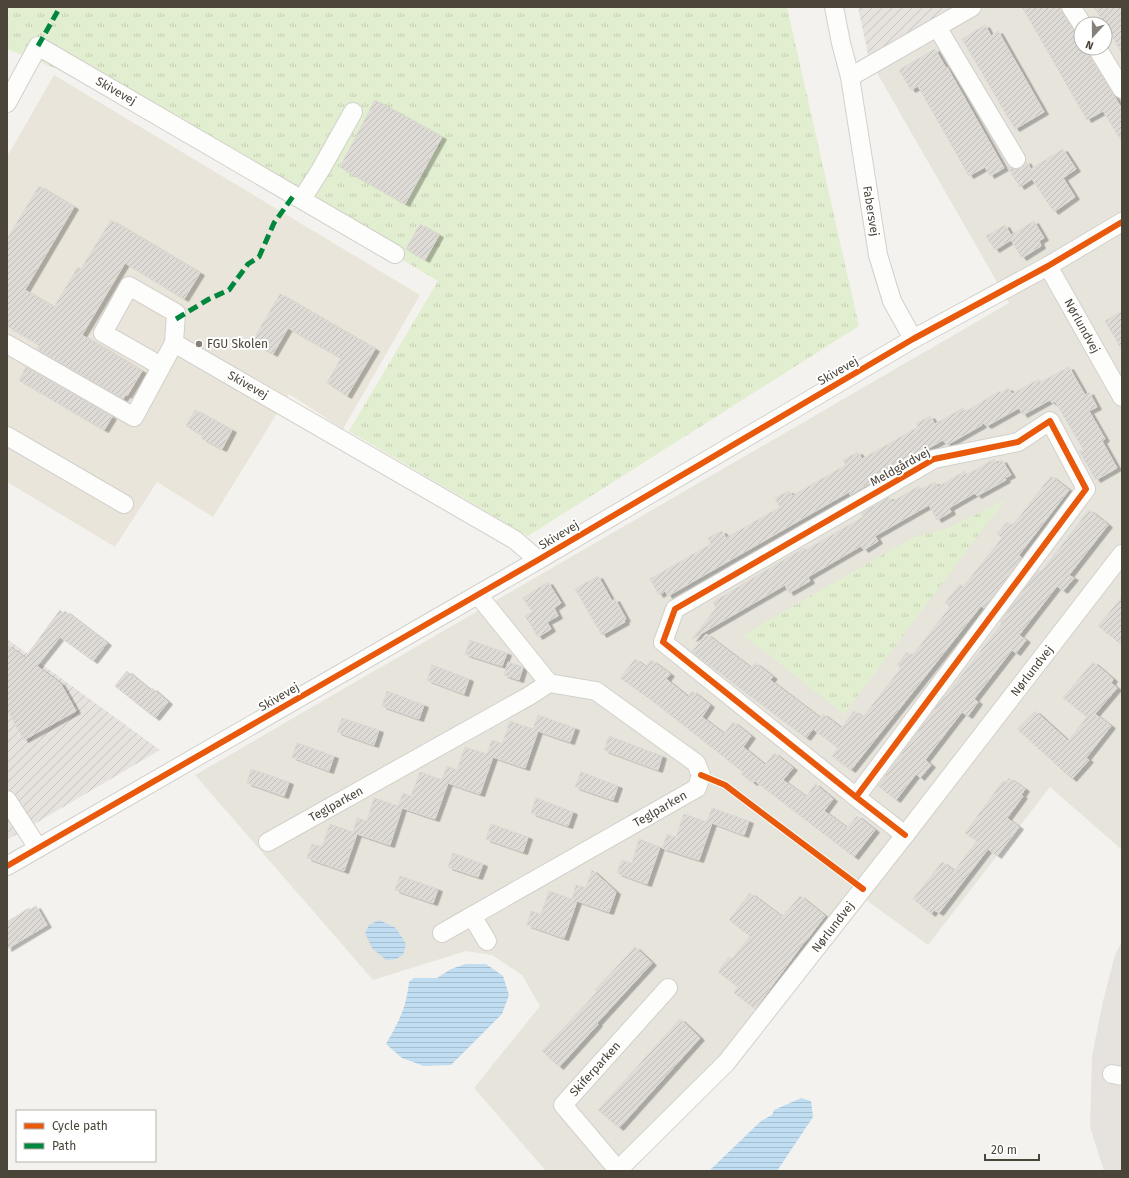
<svg xmlns="http://www.w3.org/2000/svg" width="1129" height="1178" viewBox="0 0 1129 1178" font-family="'Fira Sans',sans-serif">
<defs>
<pattern id="industrial-furrows" width="10" height="10" patternUnits="userSpaceOnUse"><rect width="10" height="10" fill="#e6e2de"/><path d="M-1 1l2-2M0 10L10 0M9 11l2-2" fill="none" stroke="#c7c3bf"/></pattern>
<pattern id="grass-tufts" width="24" height="20" patternUnits="userSpaceOnUse"><rect width="24" height="20" fill="#e1eecf"/><path d="M3 7l-1-3M5 7V3M7 7l1-3M15 17l-1-3M17 17v-4M19 17l1-3" fill="none" stroke="#c3cdb2"/></pattern>
<pattern id="water-rules" width="6" height="5" patternUnits="userSpaceOnUse"><rect width="6" height="5" fill="#c0ddf1"/><path d="M0 2.5h6" fill="none" stroke="#a6bfcf"/></pattern>
<pattern id="building-hatch" width="6" height="6" patternUnits="userSpaceOnUse"><rect width="6" height="6" fill="#dedbd6"/><path d="M-1 1l2-2M0 6l6-6M5 7l2-2" fill="none" stroke="#c0bdb8"/></pattern>
<filter id="shadow"><feDropShadow dx="4.5" dy="2.5" stdDeviation="0" flood-color="#0004"/></filter>
</defs>
<rect width="100%" height="100%" fill="#f4f2ee"/>
<path fill="#e7e4dc" fill-rule="evenodd" d="M 957,7 L 1122,7 L 1122,850 L 1050,787 L 928,945 L 851,889 L 738,1037 L 606,1171 L 546,1171 L 474,1088 L 540,1006 L 522,975 L 492,955 L 466,951 L 373,980 L 195,775 L 1009,303 L 869,59 ZM 1081,24 L 1105,24 L 1105,48 L 1081,48 Z"/>
<g fill="url(#industrial-furrows)">
<polygon points="858,7 957,7 869,59"/>
<polygon points="7,639 160,750 7,840"/>
</g>
<polygon fill="#eae5da" points="54,75 420,295 343,429 289,394 213,517 157,482 115,547 7,482 7,157"/>
<g fill="url(#grass-tufts)">
<polygon points="7,7 787,7 859,326 528,536 349,431 438,281 134,100 7,49"/>
<polygon points="1005,500 844,714 743,635 912,538 948,528"/>
</g>
<polygon fill="#e6e3df" points="1122,941 1122,1171 1104,1171 1090,1127 1092,1056 1103,1001 1115,955"/>
<g fill="url(#water-rules)">
<polygon points="379,920 396,928 406,944 403,955 396,959 386,960 372,948 365,933 369,925"/>
<path d="M 466,964 L 486,964 L 503,976 L 509,995 L 502,1014 L 451,1065 L 424,1066 L 402,1058 L 386,1044 C 399,1021 406,1009 409,982 L 414,978 L 437,978 L 451,969 Z"/>
<polygon points="801,1098 811,1101 813,1117 777,1171 709,1171 761,1121 772,1115 774,1110"/>
</g>
<g fill="url(#building-hatch)" stroke="#dcd9d4" filter="url(#shadow)">
<polygon points="1022,7 1061,7 1062,13 1081,39 1081,48 1085,48 1122,109 1122,142 1103,111 1087,120"/>
<polygon points="1094,7 1122,7 1122,54 1105,24"/>
<polygon points="985,25 991,36 998,31 1044,112 1015,129 962,39"/>
<polygon points="935,49 946,68 947,67 1004,168 990,176 985,167 969,176 918,86 911,90 899,70"/>
<polygon points="375,100 442,137 405,204 340,167"/>
<polygon points="1063,149 1076,169 1063,178 1075,197 1054,212 1032,179 1020,187 1008,168 1009,167 1016,169 1021,168 1025,164 1026,161 1031,169"/>
<polygon points="39,186 74,207 25,290 54,307 78,267 81,269 111,220 200,273 184,299 125,263 82,335 142,371 127,396 126,394 123,399 37,349 39,345 7,326 7,239"/>
<polygon points="1034,221 1044,238 1039,241 1041,246 1022,258 1011,240 995,250 986,236 1005,225 1011,235"/>
<polygon points="420,224 439,235 425,260 406,249"/>
<polygon points="280,294 375,349 347,396 327,383 341,358 288,328 273,354 252,342"/>
<polygon points="1122,311 1122,350 1105,321"/>
<polygon points="26,367 112,417 104,430 19,380"/>
<polygon points="1069,367 1085,395 1089,392 1097,407 1089,411 1105,439 1102,441 1117,468 1096,480 1079,451 1083,449 1055,401 1052,403 1050,400 1023,415 1019,408 987,426 980,421 982,425 947,445 943,440 878,477 879,478 850,495 849,492 668,596 665,591 659,595 650,579 711,544 708,538 722,531 726,538 780,507 775,498 789,491 792,496 846,465 843,460 858,452 862,459 918,427 916,424 930,416 935,424 963,408 965,412 1000,391 1001,393 1008,388 1012,394 1039,379 1041,382"/>
<polygon points="195,410 232,430 222,449 202,439 203,436 186,426"/>
<polygon points="994,459 997,464 1002,460 1011,475 1005,478 1006,480 977,496 975,493 949,508 951,512 937,520 929,505 875,536 878,541 864,550 861,546 808,577 810,581 789,593 785,585 692,639 716,608 713,602 804,548 806,550 863,517 861,513 889,497 892,502 919,486 921,490 935,482 938,487 965,471 967,475"/>
<polygon points="1051,476 1069,490 1019,555 1022,558 984,608 981,606 851,770 832,756 838,748 813,729 806,738 692,652 706,634 751,668 755,663 773,677 770,680 820,718 823,714 841,728 854,711 863,717 901,668 897,665 907,652 912,656 950,607 945,603 960,584 963,587 1002,538 997,534 1007,522 1012,526"/>
<polygon points="1089,510 1108,525 1069,575 1074,578 1063,591 1057,586 1019,635 1026,640 1016,653 1012,650 974,699 978,702 968,716 962,712 925,760 931,765 920,778 916,774 896,800 878,786 944,696 945,697 1002,623 1000,622 1038,570 1041,572"/>
<polygon points="598,576 612,601 615,599 626,619 624,620 625,622 602,635 575,589"/>
<polygon points="548,582 561,603 554,608 558,616 547,622 551,629 538,637 525,616 532,612 523,598"/>
<polygon points="1122,597 1122,645 1098,626"/>
<polygon points="60,610 63,613 65,611 107,643 93,661 60,637 37,666 61,684 76,711 24,740 7,710 7,645 25,658"/>
<polygon points="470,640 507,653 502,666 465,654"/>
<polygon points="635,659 646,667 651,660 670,674 666,679 688,697 692,691 710,705 702,717 724,734 733,722 751,736 743,747 765,765 774,753 793,768 783,780 806,797 815,784 833,799 824,811 847,828 857,816 875,830 854,857 755,781 753,783 741,774 743,772 650,699 620,678"/>
<polygon points="508,662 523,667 519,680 504,675"/>
<polygon points="1093,662 1113,679 1111,683 1117,688 1095,714 1111,726 1086,758 1089,760 1072,779 1017,729 1035,711 1068,741 1087,717 1063,698"/>
<polygon points="432,665 469,679 464,694 427,680"/>
<polygon points="127,671 150,690 152,688 168,702 155,718 115,686"/>
<polygon points="387,691 424,705 419,719 382,706"/>
<polygon points="538,715 575,728 570,742 538,731 525,768 493,757 480,794 448,783 435,819 402,808 390,845 357,834 344,871 307,858 312,844 322,847 330,824 353,832 357,818 367,821 374,798 398,806 403,793 411,796 420,772 442,780 447,766 457,770 465,747 487,754 492,740 502,744 510,721 533,729"/>
<polygon points="342,718 379,730 374,745 337,732"/>
<polygon points="609,736 662,756 658,770 604,750"/>
<polygon points="297,743 334,756 329,771 292,757"/>
<polygon points="251,769 289,782 284,796 247,783"/>
<polygon points="581,772 618,786 613,800 575,787"/>
<polygon points="1009,778 1025,789 1021,795 1023,796 1007,818 1019,827 997,856 988,849 939,913 934,910 931,914 913,899 942,862 954,871 977,841 965,833 1003,781 1006,782"/>
<polygon points="536,798 573,812 568,826 531,813"/>
<polygon points="712,808 749,821 744,835 712,823 699,860 662,848 667,834 676,837 684,814 707,822"/>
<polygon points="491,824 528,837 523,852 486,839"/>
<polygon points="639,839 660,847 647,884 617,873 622,860 632,863"/>
<polygon points="453,853 483,864 478,877 448,867"/>
<polygon points="592,870 616,892 609,912 577,901 564,938 527,925 531,911 541,914 549,891 572,899 576,885 586,888"/>
<polygon points="400,876 438,889 433,903 395,890"/>
<polygon points="750,893 782,917 800,896 825,916 806,941 805,941 755,1009 734,993 738,987 718,972 729,957 732,959 750,936 729,920"/>
<polygon points="36,906 47,925 7,949 7,922 29,908 30,910"/>
<polygon points="635,947 652,963 597,1023 598,1024 559,1067 542,1051 597,992 595,990"/>
<polygon points="680,1019 700,1038 619,1128 598,1110"/>
</g>
<g fill="none" stroke-linecap="round" stroke-linejoin="round">
<g stroke="#d2d0cb" stroke-width="20">
<g id="minor">
<polyline points="834,7 841,43 850,77 878,255 892,301 913,339"/>
<polyline points="1071,7 1082,24"/>
<polyline points="937,27 1016,159"/>
<polyline points="1097,48 1122,89"/>
<polyline points="850,77 972,7"/>
<polyline points="7,103 38,46 395,254"/>
<polyline points="302,199 321,169 353,112"/>
<polyline points="1048,266 1122,397"/>
<polyline points="174,343 515,540 538,560"/>
<polyline points="7,344 134,417 174,343 176,313 129,286 103,333 161,366"/>
<polyline points="7,436 124,504"/>
<polyline points="478,595 549,683"/>
<polyline points="856,797 1086,489 1050,421 1018,442 934,459 675,609 663,642 856,797 905,835"/>
<polyline points="7,800 38,848"/>
<polyline points="268,842 529,696 549,683 596,691 696,763 701,775 697,788 442,933"/>
<polyline points="7,866 538,560 913,339 1048,266 1122,222"/>
<polyline points="472,916 487,941"/>
<polyline points="1112,1074 1122,1076"/>
<polyline points="618,1170 563,1105 668,988"/>
<polyline points="617,1171 726,1063 905,835 1122,554"/>
</g>
</g>
<use href="#minor" stroke="#fdfdfc" stroke-width="18"/>
<g stroke="#00873e" stroke-width="5" stroke-dasharray="10 5" stroke-linecap="butt">
<polyline points="38,46 60,7"/>
<polyline points="176,319 209,299 229,290 248,264 259,257 274,223 294,195"/>
</g>
<g stroke="#fff" stroke-width="8">
<g id="cycleway">
<polyline points="701,775 725,785 863,889"/>
<polyline points="856,797 1086,489 1050,421 1018,442 934,459 675,609 663,642 856,797 905,835"/>
<polyline points="7,866 538,560 913,339 1048,266 1122,222"/>
</g>
</g>
<use href="#cycleway" stroke="#e8590c" stroke-width="6"/>
</g>
<circle fill="#868178" stroke="#fff" stroke-width="1.5" cx="199" cy="344" r="4"/>
<g text-anchor="middle" stroke-width="4" stroke-linejoin="round" paint-order="stroke">
<g font-size="12" fill="#4b4439" stroke="#fff">
<text transform="translate(116 91) rotate(30)" y="4">Skivevej</text>
<text transform="translate(871 211) rotate(81)" y="4">Fabersvej</text>
<text transform="translate(1082 326) rotate(61)" y="4">Nørlundvej</text>
<text transform="translate(838 371) rotate(-30)" y="4">Skivevej</text>
<text transform="translate(248 385) rotate(30)" y="4">Skivevej</text>
<text transform="translate(900 467) rotate(-29)" y="4">Meldgårdvej</text>
<text transform="translate(559 535) rotate(-31)" y="4">Skivevej</text>
<text transform="translate(1032 671) rotate(-52)" y="4">Nørlundvej</text>
<text transform="translate(279 697) rotate(-30)" y="4">Skivevej</text>
<text transform="translate(336 804) rotate(-29)" y="4">Teglparken</text>
<text transform="translate(660 809) rotate(-30)" y="4">Teglparken</text>
<text transform="translate(833 927) rotate(-52)" y="4">Nørlundvej</text>
<text transform="translate(595 1069) rotate(-48)" y="4">Skiferparken</text>
</g>
<g font-size="12" fill="#4b4439" stroke="#fff" text-anchor="start">
<text x="207" y="348">FGU Skolen</text>
</g>
</g>
<rect width="1129" height="1178" fill="none" stroke="#4b4439" stroke-width="16"/>
<rect x="16" y="1110" width="140" height="52" fill="#ffffff" stroke="#b7b4b0"/>
<rect x="24" y="1123" width="20" height="6" fill="#e8590c" stroke="#b7b4b0"/>
<text x="52" y="1130" font-size="12" fill="#4b4439">Cycle path</text>
<rect x="24" y="1143" width="20" height="6" fill="#00873e" stroke="#b7b4b0"/>
<text x="52" y="1150" font-size="12" fill="#4b4439">Path</text>
<g transform="translate(1093 36) rotate(201)"><circle r="19" fill="#ffffff" stroke="#b7b4b0"/>
<path d="M0-3L7 15L0 10L-7 15Z" fill="#868178"/>
<text y="-6" font-size="11" font-weight="bold" text-anchor="middle" fill="#4b4439">N</text>
</g>
<path d="M985 1154v6h54v-6" fill="none" stroke="#4b4439" stroke-width="2"/>
<text x="991" y="1154" font-size="12" fill="#4b4439" stroke="#ffffff" stroke-width="3" paint-order="stroke">20 m</text>
</svg>
